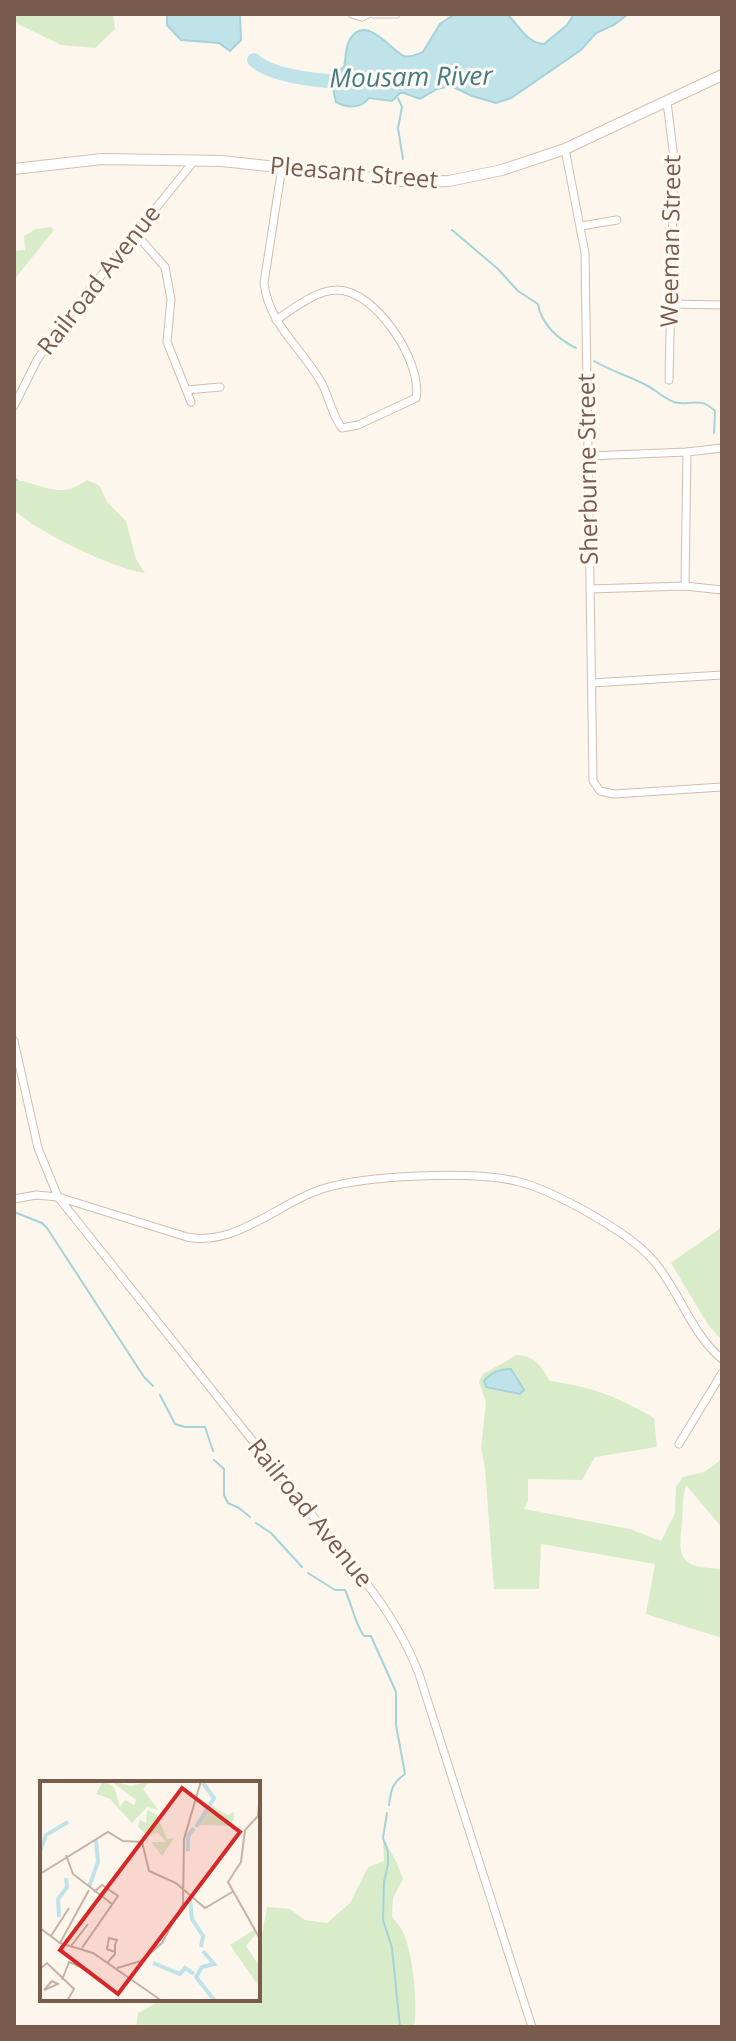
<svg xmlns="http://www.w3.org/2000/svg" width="736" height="2041" viewBox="0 0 736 2041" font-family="'Open Sans',sans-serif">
<rect width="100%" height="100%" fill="#fdf6ec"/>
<g fill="#d8ecc9">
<polygon points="14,14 113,14 115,29 95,48 61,45 14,22"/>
<polygon points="51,227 54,230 14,280 14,251 25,250 24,236 36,229"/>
<path d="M 17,480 C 45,485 60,500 87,480 L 100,486 L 107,502 L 126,521 L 136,559 L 145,573 C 112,568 39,533 14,510 L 14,486 Z"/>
<polygon points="722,1227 722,1341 707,1323 671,1263"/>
<path d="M 517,1355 C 535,1356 541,1366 550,1381 C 592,1387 617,1396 654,1418 L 657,1447 L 595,1457 L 582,1480 L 528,1479 L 528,1501 L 524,1509 L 630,1529 L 661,1541 L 675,1513 L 676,1487 L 683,1477 L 704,1472 L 722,1459 L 722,1528 L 686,1485 C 682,1498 683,1510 682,1523 C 677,1562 682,1567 722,1569 L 722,1638 L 646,1614 L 655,1564 L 541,1544 L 539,1589 L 494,1589 L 485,1468 L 481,1448 L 486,1402 L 479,1382 L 483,1374 Z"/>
<path d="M 383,1838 L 397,1863 L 403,1879 L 393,1898 L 392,1916 C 395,1921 401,1927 403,1932 C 413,1953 418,2004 414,2027 L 136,2027 L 138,2013 L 161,2000 L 197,2003 L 207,1999 L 258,1999 L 258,1957 L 267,1907 L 290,1909 L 305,1920 L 327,1923 L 350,1903 L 368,1867 L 384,1861 Z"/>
</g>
<g fill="#bfe3e8" stroke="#a5d3da" stroke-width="2">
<polygon points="167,14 240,14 241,40 230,51 219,43 181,40 167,25"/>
<path d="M 455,14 L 507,14 C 518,24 527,44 544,44 L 567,25 L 574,14 L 628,14 L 614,25 L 596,33 L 581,50 L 511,98 L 496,103 L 472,96 L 451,86 L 437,89 L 420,99 L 404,93 L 400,93 L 392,101 L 369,98 C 361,109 347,108 336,102 L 333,89 L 338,71 L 344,67 C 346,60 345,48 349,41 C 365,11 391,51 404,56 C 410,58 418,54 423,52 L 440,24 Z"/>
<path d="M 511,1369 L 524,1390 L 520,1394 L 486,1387 L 484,1381 C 491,1372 500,1369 511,1369 Z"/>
</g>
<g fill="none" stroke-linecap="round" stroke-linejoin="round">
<g stroke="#a5d3da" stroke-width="2">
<polyline points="398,98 402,107 398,128 403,159"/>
<path d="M 452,230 L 498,269 L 518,291 L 538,304 C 541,324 559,340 576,348"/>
<path d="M 594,361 C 611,371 629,376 646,385 C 656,390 663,398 674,402 C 692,407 698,395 715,411 L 714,433"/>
<polyline points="14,478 17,480"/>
<polyline points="14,1212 42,1223 47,1228 144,1377 153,1386"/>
<polyline points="160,1395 175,1424 185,1427 205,1427 213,1451"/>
<polyline points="214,1460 224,1469 224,1495 228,1503 239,1508 250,1517"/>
<polyline points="256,1523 271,1533 302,1567"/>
<path d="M 308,1573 L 335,1590 L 345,1590 C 352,1605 355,1624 364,1636 L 371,1636 L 396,1692 L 396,1725 L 405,1774 C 392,1783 391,1790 389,1805"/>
<polyline points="387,1813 383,1838 388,1852 388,1864 384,1882 383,1920 392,1948 400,2027"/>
</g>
<path stroke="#bfe3e8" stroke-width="14" d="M 254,60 C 272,77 329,83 353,81"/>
<g stroke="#d1beb0" stroke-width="9">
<g id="street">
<polyline points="352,14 362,17 368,14"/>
<polyline points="373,14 396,14"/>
<polyline points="667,102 674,159 669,380"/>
<polyline points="565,149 585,253 593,781 600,791 614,794 722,787"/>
<polyline points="581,226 617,220"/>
<polyline points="135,233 165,267 171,299 167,342 191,402"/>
<polyline points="670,304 722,305"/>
<path d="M 276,320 C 293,309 316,290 337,290 C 376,290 423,363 416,398 L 358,425 L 342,428 C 332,416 329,396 321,382 C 302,348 269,325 264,283 L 282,167"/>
<polyline points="187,390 220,387"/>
<polyline points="14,406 37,360 62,324 194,161"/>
<polyline points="589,456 687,452 722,448"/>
<polyline points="685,586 687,452"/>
<polyline points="590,589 685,586 722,590"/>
<polyline points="592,683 722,675"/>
<path d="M 14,1041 L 38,1148 L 58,1197 L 363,1579 C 387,1609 405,1638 419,1674 L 532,2027"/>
<path d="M 14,1199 L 36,1195 L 58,1197 L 187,1237 C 236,1247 278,1203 322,1189 C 367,1175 470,1171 516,1181 C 553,1190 627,1231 652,1259 C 679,1289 691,1334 722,1359"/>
<polyline points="679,1444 722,1373"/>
</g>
</g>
<g stroke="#d6c0b0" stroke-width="12">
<polyline id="secondary" points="14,169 102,159 222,161 411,182 449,181 502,170 565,149 722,75"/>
</g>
<use href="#street" stroke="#fff" stroke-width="7"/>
<use href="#secondary" stroke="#fff" stroke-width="10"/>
</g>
<g text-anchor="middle" stroke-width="6" stroke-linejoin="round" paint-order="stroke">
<g font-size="24" fill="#7a5c4d" stroke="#fffaf3">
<text transform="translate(354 173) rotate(5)" y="8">Pleasant Street</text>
<text transform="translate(671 241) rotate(-89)" y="8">Weeman Street</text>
<text transform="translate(99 280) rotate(-52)" y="8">Railroad Avenue</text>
<text transform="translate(588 469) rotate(-91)" y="8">Sherburne Street</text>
<text transform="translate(310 1513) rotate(51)" y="8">Railroad Avenue</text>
</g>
<g font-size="26" font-style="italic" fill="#437c86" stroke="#fffaf3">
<text transform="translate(411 77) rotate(-1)" y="9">Mousam River</text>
</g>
</g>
<g transform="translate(40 1781)">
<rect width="220" height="220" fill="#fdf6ec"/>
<path d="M 63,0 L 74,6 L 80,26 L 85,19 L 94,24 L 96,19 L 71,0 L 91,5 L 110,0 L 103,8 L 118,29 L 107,26 L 92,42 L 70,18 L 56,13 ZM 171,24 L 188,34 L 194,31 L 194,38 L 188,45 L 158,44 ZM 107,29 L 117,34 L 127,58 L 134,57 L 122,75 L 111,61 L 126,61 L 118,52 L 107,54 L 98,46 L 100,39 L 106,42 ZM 214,149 L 216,153 L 206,165 L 220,186 L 220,207 L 190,164 Z" fill="#d8ecc9"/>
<path fill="none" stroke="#bfe3e8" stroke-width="4" d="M 156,46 L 174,17 L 163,2M 0,70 L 6,54 L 28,41M 148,70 L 148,55 L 154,47M 49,106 L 58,81 L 56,59M 150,119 L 152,138 L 163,155 L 161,166M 19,136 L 18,118 L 27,106 L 26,97M 163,170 L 174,183 L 162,186 L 156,196 L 175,220M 113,182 L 140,193 L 145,187 L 154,193"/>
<path fill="none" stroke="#c5b3a7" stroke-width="2" d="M 220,10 L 218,35 L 205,49 L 201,81 L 188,101 L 220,158M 26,74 L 33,93 L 72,123M 0,93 L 68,51 L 83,60 L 102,61 L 109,90 L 136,102 L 165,127 L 194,110M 0,102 L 0,134M 0,147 L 20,162 L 53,172 L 122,220M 11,155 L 29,127M 20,162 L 49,109M 31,165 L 48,143M 42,167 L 78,115 L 62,104 L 54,111M 67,182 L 75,173 L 75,164 L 77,159 L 69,157 L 67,168 L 75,171M 77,187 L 101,180 L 122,162 L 143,123 L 144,58 L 161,0M 0,188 L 7,182 L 34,208 L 27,220M 22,199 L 29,181 L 50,190M 4,209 L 12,200 L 18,203 L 4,209"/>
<path fill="#d62828" fill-opacity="0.15" stroke="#d62828" stroke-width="4" d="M 142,7 L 200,51 L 78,213 L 20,169 Z"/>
<rect width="220" height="220" fill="none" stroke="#7a5c4d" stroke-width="4"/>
</g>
<rect width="736" height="2041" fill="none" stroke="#7a5c4d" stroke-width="32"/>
</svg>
